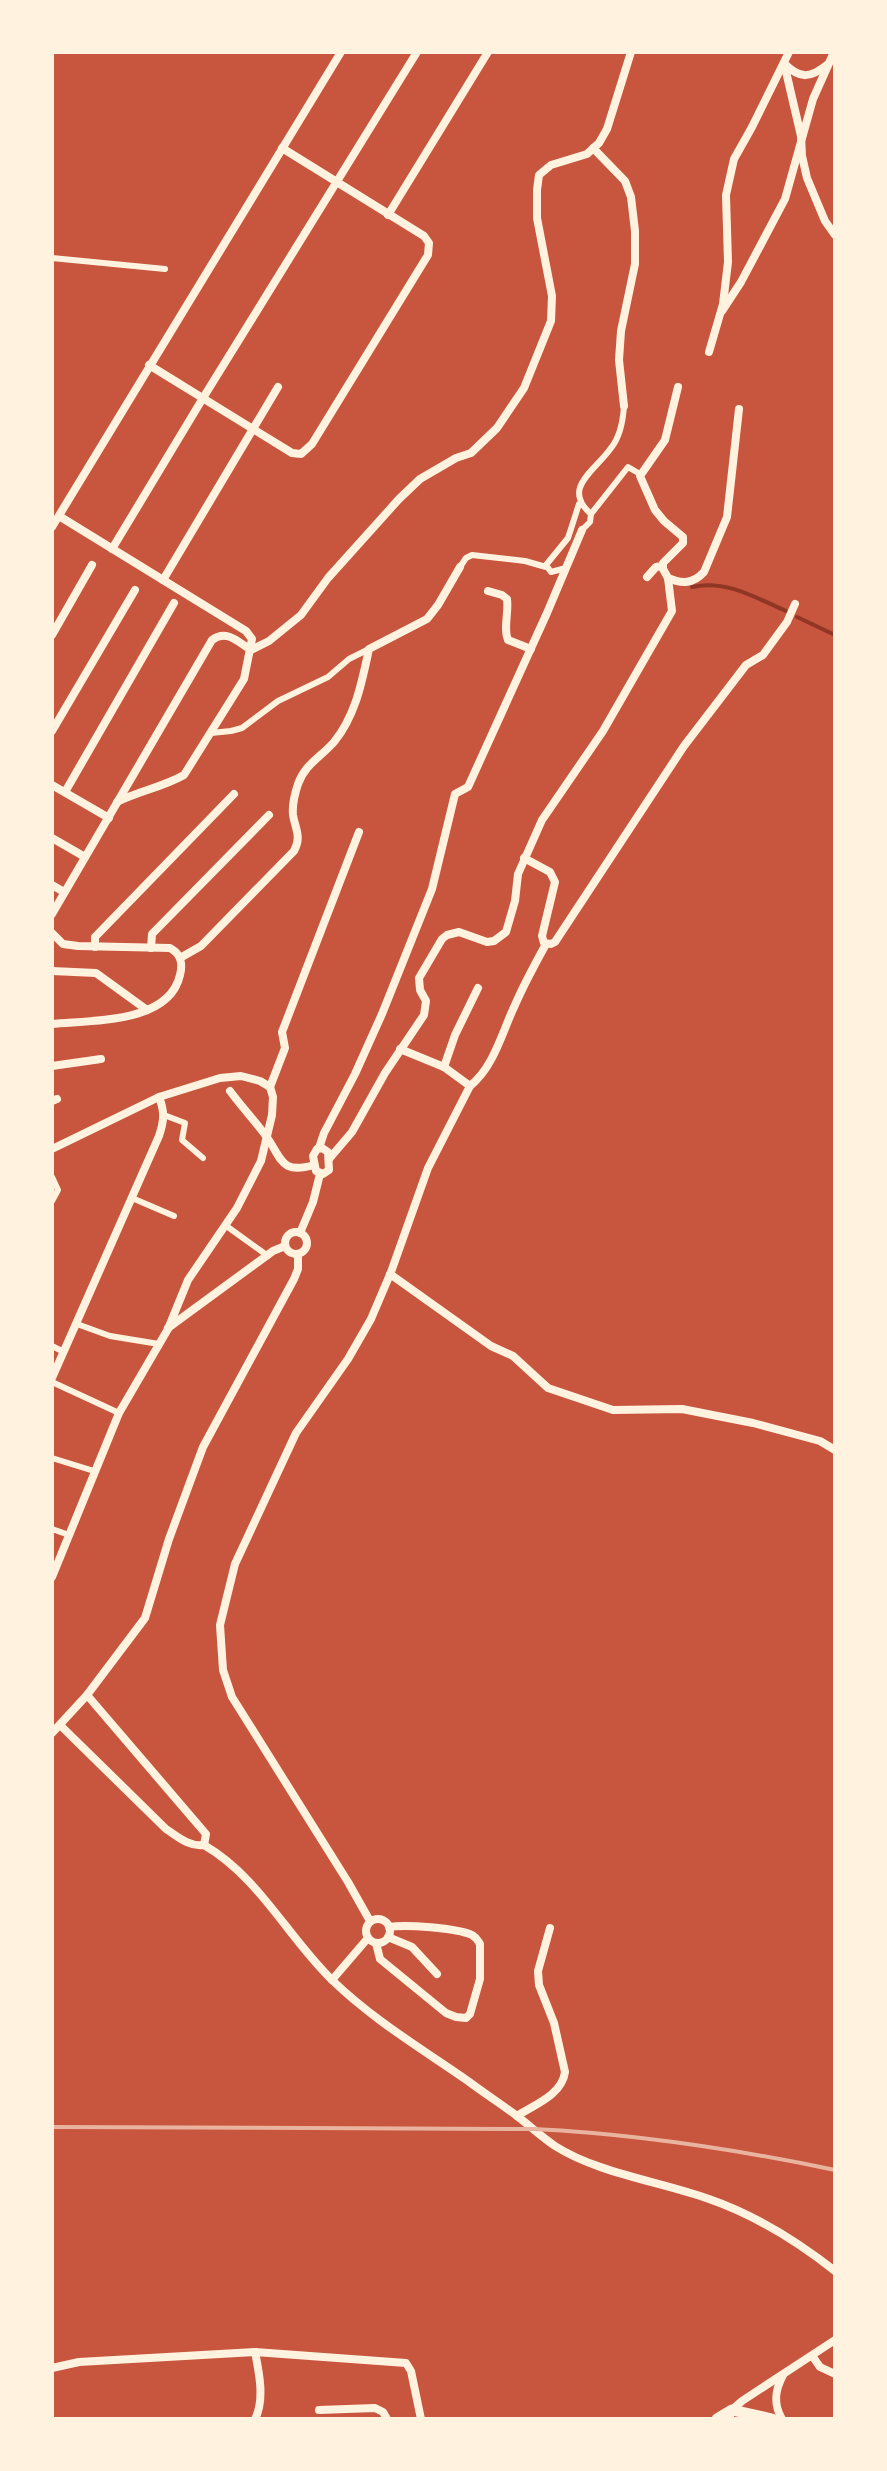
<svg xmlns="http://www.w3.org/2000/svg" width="887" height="2471" viewBox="0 0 887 2471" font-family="Karla,sans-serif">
<rect width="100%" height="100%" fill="#c8553d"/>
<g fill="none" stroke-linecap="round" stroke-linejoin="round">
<g stroke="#8f3625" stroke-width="4">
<path d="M 692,587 C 726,579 756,598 786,611"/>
<polyline points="797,617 835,635"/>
</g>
<g stroke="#fff3e0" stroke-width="6">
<polyline points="52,258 165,269"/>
<polyline points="591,514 628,467 640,474"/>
<path d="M 582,530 L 590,522 L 591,514 C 561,488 595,471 611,448 C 620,437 623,421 624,406"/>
<polyline points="460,567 466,558 472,555 525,561 546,567"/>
<polyline points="566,568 551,572 546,565 568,538 579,504"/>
<polyline points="211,733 231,731 242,728 278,701 328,677 349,659 369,649"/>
<polyline points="164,1115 185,1123 182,1140 203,1158"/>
<polyline points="52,1177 58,1190 52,1201"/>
<polyline points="132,1198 174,1216"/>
<polyline points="225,1225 268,1256"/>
<polyline points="77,1324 110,1336 159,1344"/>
<polyline points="52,1346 64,1352"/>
<polyline points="52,1382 119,1413"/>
<polyline points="52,1458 94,1471"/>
<polyline points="52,1529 69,1535"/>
</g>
<g stroke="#fff3e0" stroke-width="8">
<path d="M 828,64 C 811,78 800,80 784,63 L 801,136 L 802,156 L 807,178 L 825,221 L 835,235"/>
<polyline points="593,148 625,181 631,197 635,231 635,264 621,331 619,360 624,406"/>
<polyline points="388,215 488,52"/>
<polyline points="722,311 741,282 785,199 813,99 834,52"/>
<polyline points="709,352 723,304 728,262 726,195 734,159 752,127 789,52"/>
<polyline points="149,365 292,453 301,454 312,444 428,255 429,243 424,236 282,148"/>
<path d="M 59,516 L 246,631 L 252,639 L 244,679 L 184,775 C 163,787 139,791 117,802"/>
<polyline points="52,527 341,52"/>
<polyline points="112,549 203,398 417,52"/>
<polyline points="647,577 656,567 662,566"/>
<path d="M 668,578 C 682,584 693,584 704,572 L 727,517 L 739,409"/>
<polyline points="163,580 278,387"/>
<path d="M 488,591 L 502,595 L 507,599 C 509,612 503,629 508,640 L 531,649"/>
<polyline points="52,635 92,565"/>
<polyline points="251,650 269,641 301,615 328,578 399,499 420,479 456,458 471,453 497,428 524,388 551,321 552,296 537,218 537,190 539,175 551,165 587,154 599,143 607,129 631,52"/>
<polyline points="52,731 135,590"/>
<polyline points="52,785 109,818"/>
<polyline points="65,792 174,603"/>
<polyline points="52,838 85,857"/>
<polyline points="524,858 550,872 555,882 542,936 544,943 551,944 555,942 684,746 746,665 763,655 787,622 795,604"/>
<polyline points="52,885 64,892"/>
<path d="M 52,914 L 212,640 C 227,629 238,642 251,650"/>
<path d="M 52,933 L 63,944 L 78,946 L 170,948 C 181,954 183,963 180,975 C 169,1024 91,1020 52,1024"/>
<polyline points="95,947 95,937 234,794"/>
<polyline points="151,948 152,934 269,815"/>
<path d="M 180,958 L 201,946 L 294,851 C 302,837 295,828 293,815 C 292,805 295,793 298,784 C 305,764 321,757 334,742 C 356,715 362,681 369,649 L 427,619 L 438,605 L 460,567"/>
<polyline points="52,971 96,973 147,1010"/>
<polyline points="400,1049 444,1067 470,1086"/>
<polyline points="52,1066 101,1059"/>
<polyline points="444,1067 455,1035 478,988"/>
<path d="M 230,1091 C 241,1106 255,1121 266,1136 C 282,1158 280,1175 314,1165"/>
<polyline points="52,1101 57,1099"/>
<polyline points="319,1148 324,1133 355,1074 382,1014 432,889 455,794 468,787 547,613 582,530"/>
<polygon points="322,1148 328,1152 329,1170 323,1174 316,1171 313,1156 317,1149"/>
<polyline points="52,1149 159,1097 220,1078 241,1076 260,1081 270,1087"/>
<polyline points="329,1159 352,1132 385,1073 424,1015 426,1001 420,990 419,978 442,939 447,935 459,932 487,942 494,941 506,932 515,901 518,874 542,820 603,731 672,611 668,578 663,569 663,563 683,543 683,537 664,521 655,510 640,476 665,440 678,387"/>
<circle cx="296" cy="1243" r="11"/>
<polyline points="300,1233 313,1202 320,1174"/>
<polyline points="390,1274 491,1346 513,1356 548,1388 613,1410 682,1409 753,1423 820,1441 835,1450"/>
<polyline points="168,1328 273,1251 285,1246"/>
<path d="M 52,1378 L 159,1136 C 164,1121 165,1112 159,1097"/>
<polyline points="52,1577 119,1413 168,1329 188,1280 237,1208 261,1161 272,1115 273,1097 270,1087 285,1048 282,1032 359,832"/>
<polyline points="87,1695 206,1834 204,1845"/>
<path d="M 60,1725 L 166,1829 C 178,1837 189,1847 204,1845 C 259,1877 287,1936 332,1980 C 372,2019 422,2049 468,2081 C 484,2093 501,2104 517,2116 C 530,2126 542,2137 555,2146 C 597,2173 662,2182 709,2199 C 755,2215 797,2241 835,2271"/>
<polyline points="52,1733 87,1695 145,1618 169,1539 203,1447 294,1279 298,1269 298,1254"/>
<circle cx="378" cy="1931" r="12"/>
<path d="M 370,1921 L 348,1882 L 232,1697 L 223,1670 L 220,1625 L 235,1564 L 296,1433 L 348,1359 L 371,1319 L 391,1272 L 428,1168 L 470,1086 C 494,1067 502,1032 515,1005 C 524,984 535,964 546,944"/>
<polyline points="388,1937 412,1947 437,1974"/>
<path d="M 376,1943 L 380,1959 L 446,2013 L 456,2017 L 466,2018 L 470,2014 L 480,1979 L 480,1944 C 477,1939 477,1938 472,1935 C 457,1928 405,1924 389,1927"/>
<polyline points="332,1980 368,1938"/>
<path d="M 517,2116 C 534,2105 562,2095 565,2072 L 554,2023 L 539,1985 L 538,1971 L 550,1928"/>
<path d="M 255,2352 C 259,2372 265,2400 255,2419"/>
<polyline points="813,2357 820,2367 835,2374"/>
<polyline points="52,2368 79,2362 255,2352 406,2363 411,2371 421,2419"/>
<polyline points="319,2410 375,2408 383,2412 387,2419"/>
<polyline points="729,2419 732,2410 742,2401 835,2340"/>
<path d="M 782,2419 C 773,2404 775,2390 783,2375"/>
</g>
<polyline stroke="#fff3e0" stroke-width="11" points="717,2419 732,2410 772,2419"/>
<path stroke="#e9b49f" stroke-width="4" d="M 52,2127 L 534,2129 C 636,2134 735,2149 835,2170"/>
</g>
<rect width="887" height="2471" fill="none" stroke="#fff3e0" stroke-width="108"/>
</svg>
